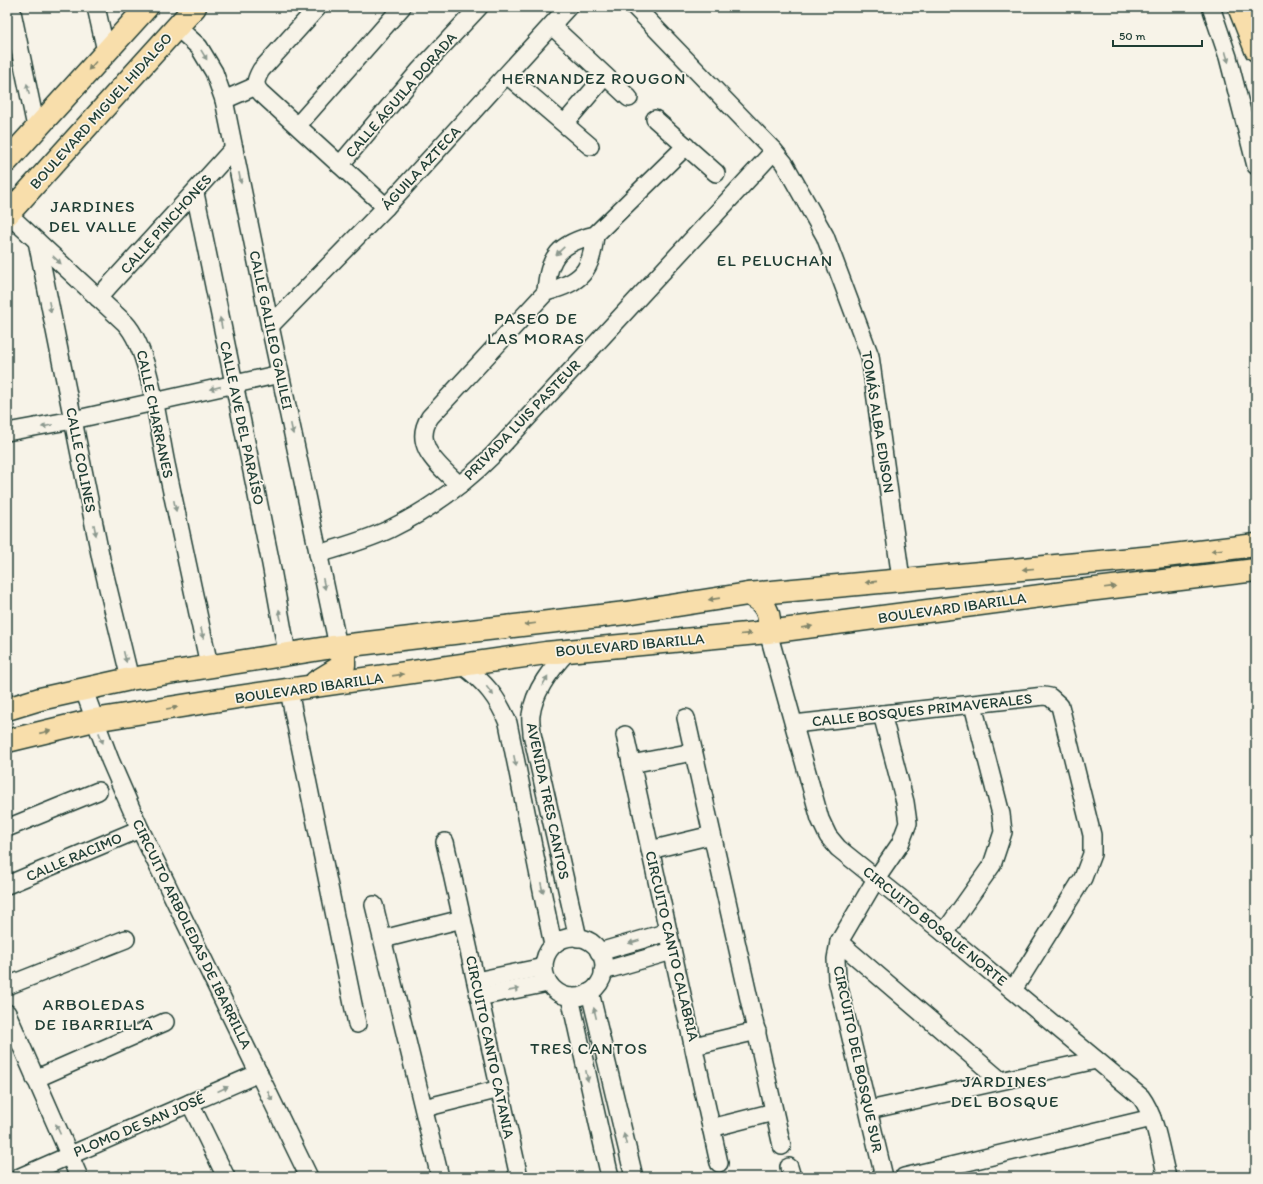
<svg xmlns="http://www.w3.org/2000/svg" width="1263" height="1184" viewBox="0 0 1263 1184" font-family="Itim,sans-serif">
<rect width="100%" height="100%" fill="#f7f3e8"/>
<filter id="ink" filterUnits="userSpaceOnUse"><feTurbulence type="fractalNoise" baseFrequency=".025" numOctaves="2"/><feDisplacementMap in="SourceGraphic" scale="8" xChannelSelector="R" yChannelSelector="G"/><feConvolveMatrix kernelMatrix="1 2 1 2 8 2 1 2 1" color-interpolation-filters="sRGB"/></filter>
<g filter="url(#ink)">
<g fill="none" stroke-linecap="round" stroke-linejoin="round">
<g stroke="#1f3d34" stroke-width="20">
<g id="minor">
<polyline points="11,7 36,127"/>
<polyline points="96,7 106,51"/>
<path d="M 318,7 L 261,70 C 256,79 253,85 261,93 L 386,207"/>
<polyline points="635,7 774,151 784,163 825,236 870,356 901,579"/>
<polyline points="1211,7 1228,57 1256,166"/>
<polyline points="552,26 629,98"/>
<polyline points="177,27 199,47 214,72 224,100 270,326 338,646"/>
<polyline points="507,75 590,146"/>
<polyline points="224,100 256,86"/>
<polyline points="655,119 716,173"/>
<polyline points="565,123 605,76"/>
<polyline points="298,125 402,7"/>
<polyline points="340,165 420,70 479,7"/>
<polyline points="195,193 271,564 287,653"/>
<path d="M 8,214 L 125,323 C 150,349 158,426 166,464 C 180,531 195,598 209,665"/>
<polyline points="37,241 101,559 130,679"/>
<path d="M 546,292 C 548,256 560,243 595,235 L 686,146"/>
<polyline points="98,298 234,148"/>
<polyline points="270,326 386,207 568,7"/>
<polyline points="7,432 73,420 280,374"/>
<path d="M 459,485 C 440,466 411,446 430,417 L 546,292 C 582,282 591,272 595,235"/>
<path d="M 318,554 C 342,547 367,540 390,529 C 429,510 464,484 494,454 L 774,151"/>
<path d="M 768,632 L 820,819 L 828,836 L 838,848 L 944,933 L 1141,1097 C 1157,1119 1160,1151 1167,1177"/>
<path d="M 568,651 C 552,668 534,690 531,715 C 530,721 532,728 532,734 L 578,938"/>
<path d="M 463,666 C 485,682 498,698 508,723 L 553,945"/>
<polyline points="83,688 110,760 140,829 309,1177"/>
<polyline points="289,691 357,1024"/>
<polyline points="882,714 905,802 908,823 900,844 876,879 839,942 836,959 837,979 884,1177"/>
<polyline points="686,718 782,1146"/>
<polyline points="794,724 1044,696 1050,697 1060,706 1092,835 1092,854 1083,878 1013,990"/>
<polyline points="625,735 719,1163"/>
<polyline points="631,764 693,752"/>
<polyline points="7,828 98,791"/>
<polyline points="445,842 519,1177"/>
<polyline points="650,850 712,835"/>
<polyline points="7,885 140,829"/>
<polyline points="374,905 440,1177"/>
<polyline points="944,933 992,865 1003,832 1001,814 973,705"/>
<circle cx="574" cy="967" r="30"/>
<polyline points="383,939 462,919"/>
<polyline points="839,942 1000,1080"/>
<polyline points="599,952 668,932"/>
<polyline points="603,971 672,951"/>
<polyline points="476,981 544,967"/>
<polyline points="7,986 126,939"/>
<polyline points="590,992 634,1177"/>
<polyline points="479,997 548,983"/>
<polyline points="570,997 610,1177"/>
<polyline points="7,1013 79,1177"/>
<polyline points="694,1046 757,1031"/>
<polyline points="35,1079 165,1022"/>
<polyline points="190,1103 226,1177"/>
<polyline points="424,1108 500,1089"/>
<polyline points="869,1110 1096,1060"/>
<polyline points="711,1128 774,1112"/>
<polyline points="789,1167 792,1177"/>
<polyline points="20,1177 259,1073"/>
<polyline points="904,1177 1152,1118"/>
</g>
</g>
<g stroke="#1f3d34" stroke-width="25">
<g id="major">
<polyline points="1239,7 1256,50"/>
<polyline points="7,161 147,7"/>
<polyline points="7,215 195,7"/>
<path d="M 748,594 C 765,601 772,614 768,632"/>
<polyline points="316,682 344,665 344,655 333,647"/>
<polyline points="7,709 40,699 130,679 333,647 626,613 748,594 1165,556 1256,545"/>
<polyline points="7,741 94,720 238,697 546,653 768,632 1071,592 1256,570"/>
</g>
</g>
<use href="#minor" stroke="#f7f3e8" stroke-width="17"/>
<use href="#major" stroke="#f8deab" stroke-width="22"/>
</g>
<defs><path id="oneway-solid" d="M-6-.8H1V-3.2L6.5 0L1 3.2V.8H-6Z"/></defs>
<g fill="#8b988e">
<use href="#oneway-solid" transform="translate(204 55) rotate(59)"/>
<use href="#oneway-solid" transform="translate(1227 57) rotate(74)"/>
<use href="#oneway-solid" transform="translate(28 89) rotate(-102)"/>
<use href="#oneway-solid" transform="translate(240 178) rotate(79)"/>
<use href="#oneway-solid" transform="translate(560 251) rotate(136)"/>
<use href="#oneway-solid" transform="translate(57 260) rotate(43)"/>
<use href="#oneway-solid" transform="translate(50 307) rotate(78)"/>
<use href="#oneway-solid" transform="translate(221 323) rotate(-101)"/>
<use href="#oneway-solid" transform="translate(215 388) rotate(167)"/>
<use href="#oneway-solid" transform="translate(47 426) rotate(168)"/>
<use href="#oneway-solid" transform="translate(292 429) rotate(78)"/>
<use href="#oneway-solid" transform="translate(175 506) rotate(78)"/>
<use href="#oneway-solid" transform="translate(95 530) rotate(79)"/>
<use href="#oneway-solid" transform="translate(324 584) rotate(78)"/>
<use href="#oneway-solid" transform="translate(280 615) rotate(-100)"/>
<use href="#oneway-solid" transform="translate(202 633) rotate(78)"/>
<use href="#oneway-solid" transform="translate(125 657) rotate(76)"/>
<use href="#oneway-solid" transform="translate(545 681) rotate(-60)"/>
<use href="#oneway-solid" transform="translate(490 691) rotate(52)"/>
<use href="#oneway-solid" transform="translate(101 738) rotate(69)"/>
<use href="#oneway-solid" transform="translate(515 761) rotate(78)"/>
<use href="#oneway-solid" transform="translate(542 888) rotate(78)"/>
<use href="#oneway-solid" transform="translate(634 942) rotate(164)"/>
<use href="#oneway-solid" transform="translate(514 990) rotate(-11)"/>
<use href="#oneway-solid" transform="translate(595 1013) rotate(-103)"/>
<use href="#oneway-solid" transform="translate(587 1076) rotate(78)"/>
<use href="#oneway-solid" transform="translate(223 1089) rotate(-24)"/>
<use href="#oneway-solid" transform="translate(270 1096) rotate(64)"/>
<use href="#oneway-solid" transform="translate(58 1129) rotate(-114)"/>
<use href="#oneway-solid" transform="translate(625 1139) rotate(-103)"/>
</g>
<g fill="#81856a">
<use href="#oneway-solid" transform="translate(92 66) rotate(132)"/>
<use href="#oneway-solid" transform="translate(1217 550) rotate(173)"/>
<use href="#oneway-solid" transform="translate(1028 569) rotate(175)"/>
<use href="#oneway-solid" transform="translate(871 582) rotate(174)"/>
<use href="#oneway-solid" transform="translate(1110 587) rotate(-7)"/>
<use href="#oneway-solid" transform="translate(714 599) rotate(172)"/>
<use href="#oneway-solid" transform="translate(530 624) rotate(173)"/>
<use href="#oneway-solid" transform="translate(807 627) rotate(-8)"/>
<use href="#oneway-solid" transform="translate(746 634) rotate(-5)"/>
<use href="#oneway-solid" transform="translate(398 675) rotate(-8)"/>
<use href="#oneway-solid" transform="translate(172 708) rotate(-9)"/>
<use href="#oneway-solid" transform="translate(45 732) rotate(-13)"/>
</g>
</g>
<g text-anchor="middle" stroke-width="3.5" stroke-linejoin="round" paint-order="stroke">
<g font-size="15" fill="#1f3d34" stroke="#f7f3e8">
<text transform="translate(401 95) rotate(-49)" y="5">CALLE ÁGUILA DORADA</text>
<text transform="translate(101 111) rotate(-48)" y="5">BOULEVARD MIGUEL HIDALGO</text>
<text transform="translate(421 168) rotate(-47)" y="5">ÁGUILA AZTECA</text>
<text transform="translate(166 224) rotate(-48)" y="5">CALLE PINCHONES</text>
<text transform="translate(271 330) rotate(78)" y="5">CALLE GALILEO GALILEI</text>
<text transform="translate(155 414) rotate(78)" y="5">CALLE CHARRANES</text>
<text transform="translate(522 420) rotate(-46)" y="5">PRIVADA LUIS PASTEUR</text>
<text transform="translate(878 422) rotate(81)" y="5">TOMÁS ALBA EDISON</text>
<text transform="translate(242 423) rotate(78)" y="5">CALLE AVE DEL PARAÍSO</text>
<text transform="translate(81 460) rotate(79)" y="5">CALLE COLINES</text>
<text transform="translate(952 608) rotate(-8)" y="5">BOULEVARD IBARILLA</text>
<text transform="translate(630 645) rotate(-5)" y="5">BOULEVARD IBARILLA</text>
<text transform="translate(309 688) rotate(-8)" y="5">BOULEVARD IBARILLA</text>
<text transform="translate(922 710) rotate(-6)" y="5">CALLE BOSQUES PRIMAVERALES</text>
<text transform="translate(548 801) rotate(78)" y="5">AVENIDA TRES CANTOS</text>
<text transform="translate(74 857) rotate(-23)" y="5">CALLE RACIMO</text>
<text transform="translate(935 926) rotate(39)" y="5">CIRCUITO BOSQUE NORTE</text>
<text transform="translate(192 934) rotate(64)" y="5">CIRCUITO ARBOLEDAS DE IBARRILLA</text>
<text transform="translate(672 946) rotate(77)" y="5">CIRCUITO CANTO CALABRIA</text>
<text transform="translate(490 1047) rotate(78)" y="5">CIRCUITO CANTO CATANIA</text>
<text transform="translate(858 1059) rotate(78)" y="5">CIRCUITO DEL BOSQUE SUR</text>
<text transform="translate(139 1125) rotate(-23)" y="5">PLOMO DE SAN JOSÉ</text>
</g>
<g font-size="17" letter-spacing="1" fill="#1f3d34" stroke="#f7f3e8">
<text x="594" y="84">HERNANDEZ ROUGON</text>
<text x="93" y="212">JARDINES<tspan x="93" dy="20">DEL VALLE</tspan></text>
<text x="775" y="266">EL PELUCHAN</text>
<text x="536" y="324">PASEO DE<tspan x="536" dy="20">LAS MORAS</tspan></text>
<text x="94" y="1010">ARBOLEDAS<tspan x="94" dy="20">DE IBARRILLA</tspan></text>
<text x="589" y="1054">TRES CANTOS</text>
<text x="1005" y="1087">JARDINES<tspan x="1005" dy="20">DEL BOSQUE</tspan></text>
</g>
</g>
<rect width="1263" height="1184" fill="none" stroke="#f7f3e8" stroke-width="24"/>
<rect x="12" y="12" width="1239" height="1160" fill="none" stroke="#1f3d34" stroke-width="1.5" filter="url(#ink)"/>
<path d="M1113 40v6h89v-6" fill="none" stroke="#1f3d34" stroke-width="2"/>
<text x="1119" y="40" font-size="12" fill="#1f3d34" stroke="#f7f3e8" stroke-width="3" paint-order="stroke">50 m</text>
</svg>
